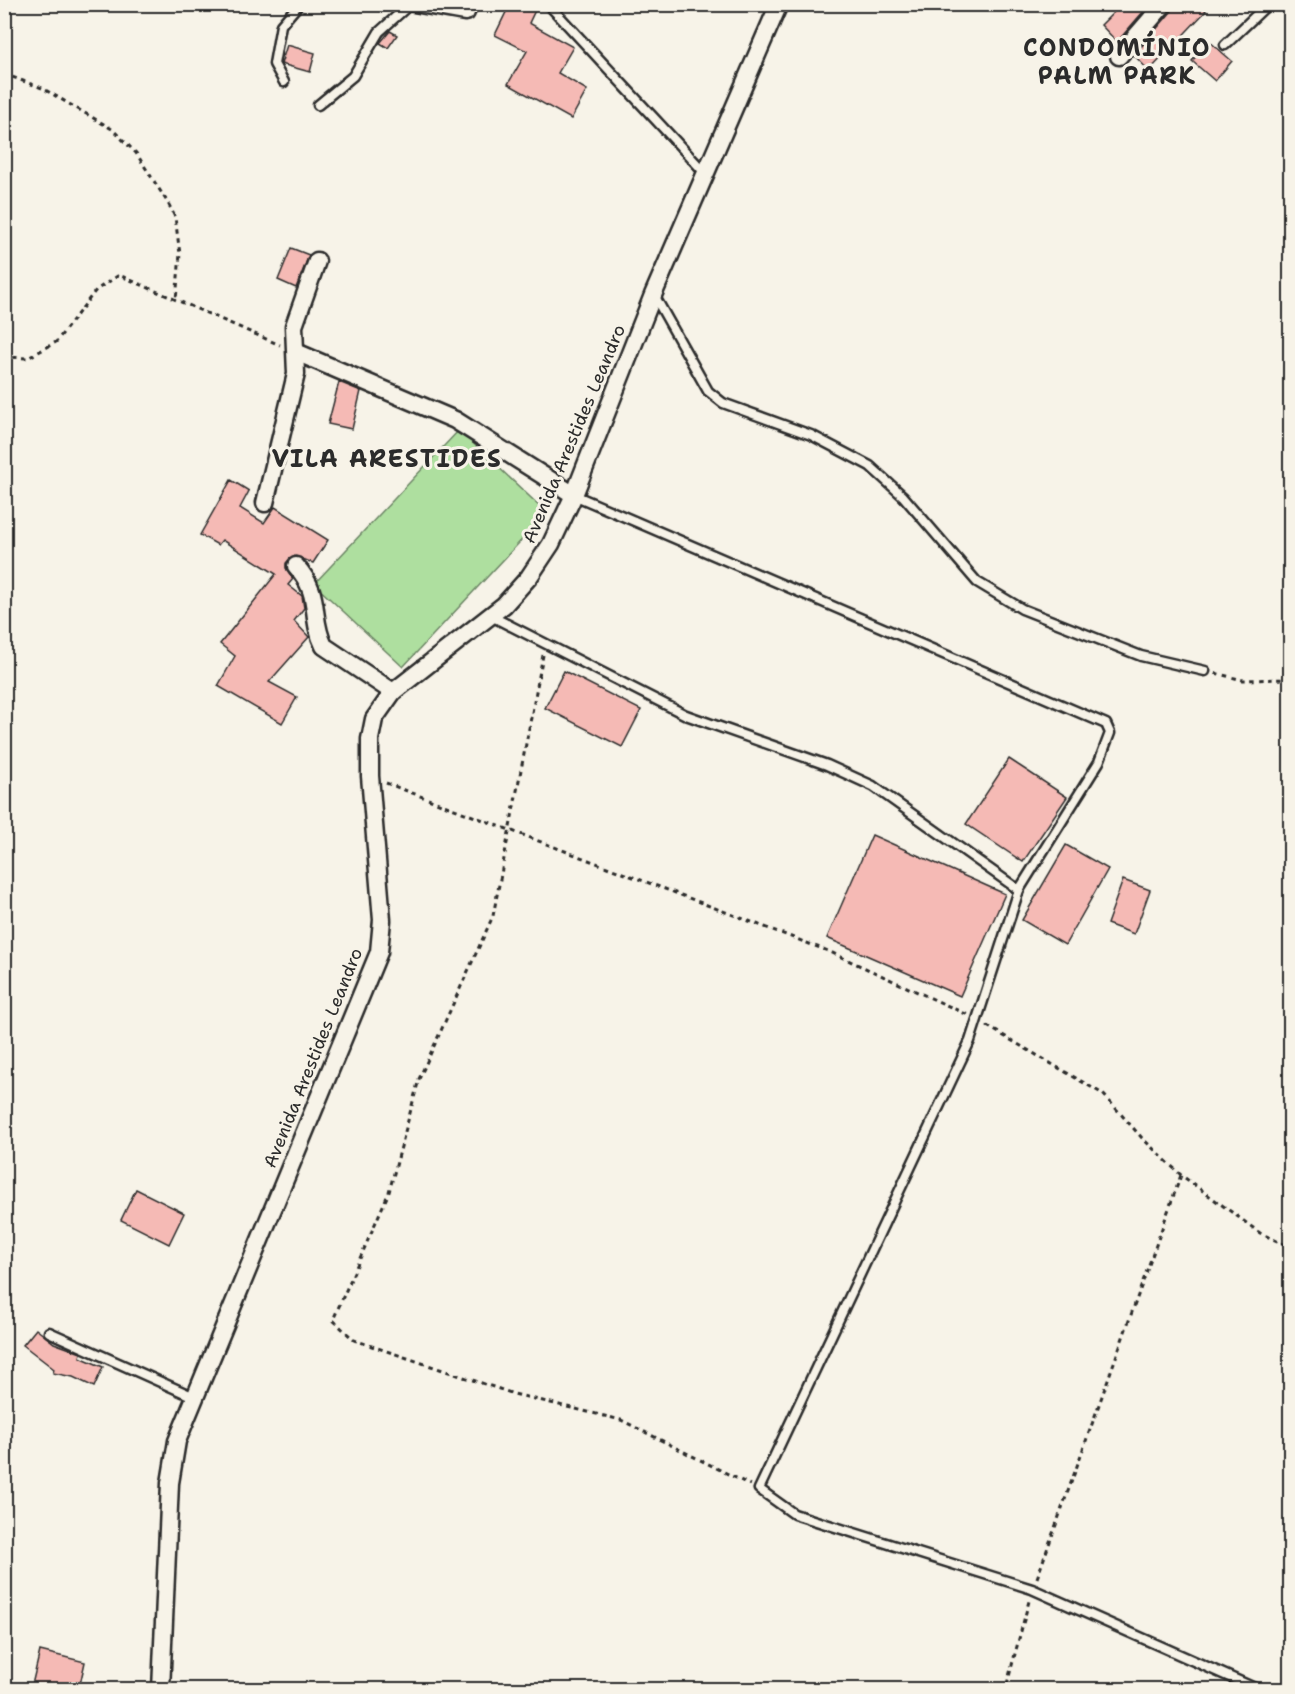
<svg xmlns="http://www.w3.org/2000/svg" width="1295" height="1694" viewBox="0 0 1295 1694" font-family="'Shantell Sans',sans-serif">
<rect width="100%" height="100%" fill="#f7f3e8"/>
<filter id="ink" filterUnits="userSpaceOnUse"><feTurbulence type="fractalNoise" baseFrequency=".0167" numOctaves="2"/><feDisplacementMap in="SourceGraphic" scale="12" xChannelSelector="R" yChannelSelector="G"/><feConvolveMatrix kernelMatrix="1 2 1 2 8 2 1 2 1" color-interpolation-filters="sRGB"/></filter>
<g filter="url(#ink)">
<polygon fill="#aedf9f" stroke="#6c8565" stroke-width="1.5" points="459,430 547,513 403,667 314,584"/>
<g fill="#f5bab5" stroke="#2b2b2b" stroke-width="1.5">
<polygon points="510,4 538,4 529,23 573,47 558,73 587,90 571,119 508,84 527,51 495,35"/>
<polygon points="1122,4 1150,4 1117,42 1101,25"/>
<polygon points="1174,4 1200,4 1206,11 1149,71 1134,55 1172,11"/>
<polygon points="390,31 397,35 388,48 380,43"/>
<polygon points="1209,41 1232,61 1215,81 1192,61"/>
<polygon points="287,45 315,53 310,72 281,64"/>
<polygon points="291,248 309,255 296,288 278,280"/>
<polygon points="339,382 361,391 352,429 328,424"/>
<polygon points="231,480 249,491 240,508 264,523 275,507 328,540 313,563 295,556 286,563 286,568 293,579 288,585 302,596 304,608 294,621 309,637 269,682 297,697 282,723 218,686 235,656 220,644 276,574 222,540 218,545 200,535"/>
<polygon points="564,671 641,710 622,747 545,708"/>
<polygon points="1009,759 1067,797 1023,862 966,824"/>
<polygon points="872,835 1005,894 960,996 827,938"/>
<polygon points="1066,845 1108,869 1065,945 1022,920"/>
<polygon points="1123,880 1150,890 1134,934 1107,924"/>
<polygon points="136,1189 184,1213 169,1244 121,1220"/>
<polygon points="36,1329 54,1343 81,1353 80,1357 103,1367 94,1387 73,1377 53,1373 54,1369 23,1345"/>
<polygon points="40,1651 85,1662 79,1689 31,1689"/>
</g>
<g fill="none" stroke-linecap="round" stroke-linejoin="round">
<g stroke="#2b2b2b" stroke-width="13">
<g id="lane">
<polyline points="548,4 707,175"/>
<polyline points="409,6 465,16 469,15 474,4"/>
<polyline points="1225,45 1268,4"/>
<polyline points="284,82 274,64 281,25 299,4"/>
<polyline points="318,105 353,76 379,32 410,4"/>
<polyline points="654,295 708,391 723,403 811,435 870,466 903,496 977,582 1022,609 1141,656 1205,671"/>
<polyline points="574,495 1106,724 1110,733 1099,762 1019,890 970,1041 759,1489 794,1514 1032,1589 1259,1690"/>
<polyline points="491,616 686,715 827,765 873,786 1019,890"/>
<polyline points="49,1332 194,1397"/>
</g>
</g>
<g stroke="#2b2b2b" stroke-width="21">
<g id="street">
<polyline points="1119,56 1164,4"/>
<polyline points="296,352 455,420 574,495"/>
<polyline points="265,503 296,374 294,326 317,261"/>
<path d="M 296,566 C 323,596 309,616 324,646 L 393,692"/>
<polyline points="161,1690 170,1483 177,1441 379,952 382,920 370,776 370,739 374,719 393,692 504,605 529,577 551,544 574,495 653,295 779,4"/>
</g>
</g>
<g stroke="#2b2b2b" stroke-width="3" stroke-dasharray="4.5 4.5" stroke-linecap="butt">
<polyline points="4,74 42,88 112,129 136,153 168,203 175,217 180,254 176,300"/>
<polyline points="4,357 28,358 56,342 96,290 119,275 280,345"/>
<polyline points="543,655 493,916 419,1079 389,1192 333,1320 354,1340 514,1394 621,1420 750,1485"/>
<polyline points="1215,673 1243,680 1290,679"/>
<polyline points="386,783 828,951 968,1015"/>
<polyline points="987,1026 1103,1094 1142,1138 1181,1175 1260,1233 1290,1247"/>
<polyline points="1037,1578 1181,1175"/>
<polyline points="1007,1684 1029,1601"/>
</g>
<use href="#lane" stroke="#f7f3e8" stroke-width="8"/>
<use href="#street" stroke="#f7f3e8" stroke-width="16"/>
</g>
</g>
<g text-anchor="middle" stroke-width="6" stroke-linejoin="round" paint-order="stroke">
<g font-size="18" fill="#2b2b2b" stroke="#f7f3e8">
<text transform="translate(574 434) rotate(-67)" y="6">Avenida Arestides Leandro</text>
<text transform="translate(313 1058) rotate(-68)" y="6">Avenida Arestides Leandro</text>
</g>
<g font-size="24" font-weight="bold" letter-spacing="1.5" fill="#2b2b2b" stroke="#f7f3e8">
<text x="1117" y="56">CONDOMÍNIO<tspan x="1117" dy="28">PALM PARK</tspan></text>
<text x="387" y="467">VILA ARESTIDES</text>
</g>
</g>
<rect width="1295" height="1694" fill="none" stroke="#f7f3e8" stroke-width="24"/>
<rect x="12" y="12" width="1271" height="1670" fill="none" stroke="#2b2b2b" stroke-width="2" filter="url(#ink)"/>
</svg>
